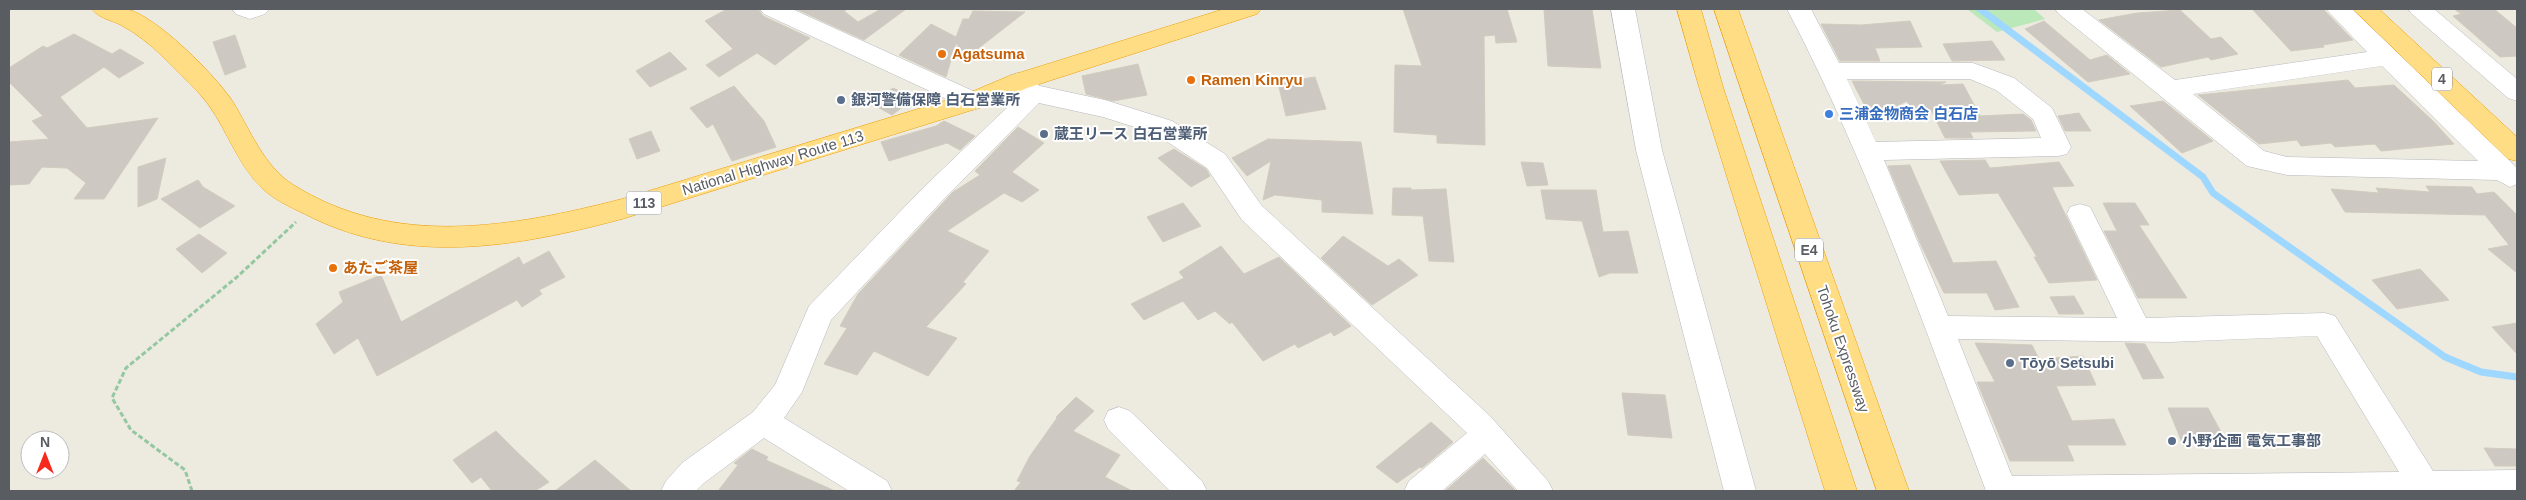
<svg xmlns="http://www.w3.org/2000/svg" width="2526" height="500" viewBox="0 0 2526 500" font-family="Helvetica,'Noto Sans JP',sans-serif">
<rect width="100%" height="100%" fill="#edeae0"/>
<polygon fill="#bae8b9" points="1967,9 2034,9 2045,19 1997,32"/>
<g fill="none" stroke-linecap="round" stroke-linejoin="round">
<polyline stroke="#9ed7ff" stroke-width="7" points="1980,9 2203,177 2213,193 2445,357 2481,372 2517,377"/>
</g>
<g fill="#cdc8c1" stroke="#d2cbbe">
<polygon points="727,9 758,9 763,16 810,38 775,65 757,53 719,77 706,65 733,49 705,21"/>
<polygon points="796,9 847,9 844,11 858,22 881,9 906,9 864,40"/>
<polygon points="1403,9 1507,9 1517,42 1496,43 1495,35 1484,36 1485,145 1437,143 1437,135 1394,132 1395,65 1422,66"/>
<polygon points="1544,9 1592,9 1601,68 1548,66"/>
<polygon points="2252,9 2323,9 2353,40 2323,45 2324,47 2291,51"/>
<polygon points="2454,9 2494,9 2517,28 2517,56 2500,57 2453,16 2461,14"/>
<polygon points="2180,10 2211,39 2221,37 2238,54 2211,60 2208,57 2161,67 2099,20 2137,13"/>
<polygon points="973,11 1025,12 966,58 956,43 946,77 899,55 931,24 956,37 963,19 969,19"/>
<polygon points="1910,21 1922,47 1875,48 1880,61 1840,61 1821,24 1861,25"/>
<polygon points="2044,21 2090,60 2107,55 2130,74 2088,82 2025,29"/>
<polygon points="74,34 112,54 120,49 144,63 119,78 104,67 60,97 87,128 158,118 104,199 74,199 86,183 67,168 42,167 29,184 9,185 9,142 49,139 32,121 43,116 9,82 9,68 43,46 47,48"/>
<polygon points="235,35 246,67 225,75 213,42"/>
<polygon points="1992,41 2005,60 1952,61 1943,44"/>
<polygon points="670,52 687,69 650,87 636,71"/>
<polygon points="1138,64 1147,95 1113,101 1086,94 1082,76"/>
<polygon points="1315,77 1326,109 1286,116 1278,83"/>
<polygon points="2348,80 2355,88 2394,85 2433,121 2454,144 2381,151 2375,144 2335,147 2331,143 2301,146 2297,140 2259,144 2198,95"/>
<polygon points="1852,81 1946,82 1939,85 1963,84 1980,116 2023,114 2031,120 2036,131 1970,132 1973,138 1945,138 1931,110 1912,110 1907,101 1889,110 1867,110"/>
<polygon points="734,86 764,121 776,147 732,161 713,124 707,128 690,108"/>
<polygon points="893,88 915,98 892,115 872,104"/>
<polygon points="2163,101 2213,141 2182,153 2130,106"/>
<polygon points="2079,113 2091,131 2065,131 2058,116"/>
<polygon points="944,121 975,136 960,150 947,143 889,161 881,142 936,126"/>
<polygon points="1018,127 1044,143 1012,172 1039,190 1022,202 1004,193 947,231 989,251 963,282 966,284 926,327 957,338 928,376 874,351 857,375 824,364 847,328 840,326 858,294 953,192 980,175 975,171"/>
<polygon points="651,131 660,151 637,159 629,139"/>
<polygon points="1268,139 1361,142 1373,214 1322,212 1322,200 1275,195 1263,200 1271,161 1247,176 1232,158"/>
<polygon points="1174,149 1206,169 1210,176 1191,187 1158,158"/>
<polygon points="166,158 157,199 138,207 138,167"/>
<polygon points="1985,160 1990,168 2059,162 2074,186 2052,187 2097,280 2049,283 2034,257 2037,257 1998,193 1959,195 1940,161"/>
<polygon points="1521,162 1543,163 1548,185 1527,186"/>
<polygon points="1910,165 1953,263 1996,261 2019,307 1995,310 1987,293 1944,293 1920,243 1888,166"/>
<polygon points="198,180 203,187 235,206 200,228 161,199"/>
<polygon points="2426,186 2472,187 2477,194 2494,192 2517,215 2517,273 2488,249 2509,245 2485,215 2345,212 2331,189 2379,193 2376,188 2430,192"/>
<polygon points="1393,188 1411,188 1411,190 1446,189 1454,262 1429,261 1423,216 1392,215"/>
<polygon points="1541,190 1596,190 1603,232 1628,231 1638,273 1610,273 1599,277 1582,221 1546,219"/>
<polygon points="1183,203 1201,226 1163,242 1147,217"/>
<polygon points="2103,203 2135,203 2149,225 2139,225 2187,298 2138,298 2104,231 2117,231"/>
<polygon points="199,234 227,253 202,273 176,249"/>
<polygon points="1343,236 1388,266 1399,259 1418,275 1372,305 1321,258"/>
<polygon points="1221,246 1244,274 1279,257 1351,326 1334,336 1331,332 1298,348 1295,344 1263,361 1232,322 1230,324 1215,311 1198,320 1183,301 1144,320 1131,304 1184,278 1179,272"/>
<polygon points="549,251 565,277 539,290 542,294 522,307 517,300 377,376 358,338 334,354 316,324 343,302 339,292 381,275 401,322 519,257 523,265"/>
<polygon points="2420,269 2449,300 2397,309 2372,280"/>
<polygon points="2074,296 2084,314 2059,314 2050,297"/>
<polygon points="2517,323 2517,354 2492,327"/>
<polygon points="1975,343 2032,345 2039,359 2083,356 2096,385 2056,386 2072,421 2114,419 2126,445 2067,445 2074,461 2010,461 1977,382 1995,382"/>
<polygon points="2125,343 2145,344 2164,378 2143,379"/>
<polygon points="1622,393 1665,395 1672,438 1628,435"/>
<polygon points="1076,397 1094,411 1073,431 1120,455 1105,477 1132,491 1014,491 1021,482 1017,481 1030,456 1057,418 1056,417"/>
<polygon points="2168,408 2208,408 2228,445 2183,445"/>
<polygon points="1431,422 1453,442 1422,468 1420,467 1397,483 1376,467"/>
<polygon points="496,431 518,453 549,482 535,491 492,491 481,477 472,483 453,460"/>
<polygon points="2484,448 2517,449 2517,466 2495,466"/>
<polygon points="752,449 768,457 766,460 835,491 718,491 738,465 734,463"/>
<polygon points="1483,458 1516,491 1445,491"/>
<polygon points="595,460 631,491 555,491"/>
</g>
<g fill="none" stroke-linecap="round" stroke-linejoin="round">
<g stroke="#b6b9be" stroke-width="1">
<g id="minor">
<polygon points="232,9 269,9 265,14 250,19 236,14"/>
<polygon points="760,9 792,9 982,95 986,101 982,107 973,110 964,107 764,14"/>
<polygon points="1611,9 1635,9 1662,150 1756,491 1724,491 1636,150"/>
<path d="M 1787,9 L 1811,9 L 1839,63 L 1973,63 L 2014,78 L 2052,108 L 2071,147 L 2067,154 L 2058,156 L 1884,160 L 1948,316 L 2117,318 L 2067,214 L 2070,207 L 2080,204 L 2090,207 L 2146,318 L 2325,313 L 2335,316 L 2433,471 L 2517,470 L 2517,491 L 1986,491 C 1925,329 1868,163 1787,9 ZM 1847,79 L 1970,79 L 1996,90 L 2033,119 L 2041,138 L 1876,142 ZM 2317,336 L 2399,472 L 2012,476 L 1958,339 L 2170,342 Z"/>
<path d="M 2055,9 L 2082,9 L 2175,80 L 2367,52 L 2326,9 L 2352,9 L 2517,168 L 2517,184 L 2510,187 L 2497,180 L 2287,175 L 2247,166 L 2059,14 ZM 2382,66 L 2478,161 L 2287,157 L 2264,151 L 2193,94 Z"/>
<polygon points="2408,9 2434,9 2517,79 2517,101 2508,98 2412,14"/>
<polygon points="1018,73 1027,76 1040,86 1105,100 1172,121 1225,154 1262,206 1489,415 1548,481 1553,491 1518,491 1485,454 1442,491 1404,491 1409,481 1467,433 1242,220 1207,168 1154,133 1103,117 1039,103 941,202 831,320 802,392 784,418 887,481 892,491 849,491 764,438 704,483 696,491 661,491 666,481 682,463 753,412 775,385 809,306 923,188 1014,101 1006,82 1009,76"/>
<polygon points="1119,407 1130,411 1202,481 1207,491 1170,491 1108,429 1104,420 1108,411"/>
</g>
</g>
<g stroke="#ed9e00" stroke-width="1">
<g id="highway">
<path d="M 92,9 C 102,8 116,7 126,9 C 156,15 217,77 233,102 C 250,130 264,166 292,184 C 394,249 512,227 622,199 L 964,95 L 1009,76 L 1224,9 L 1261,9 L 1257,14 L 1027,88 L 982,107 L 622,219 C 517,247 406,267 305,214 C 290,207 275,200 263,189 C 234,162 225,120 198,92 C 174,68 151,41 121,25 C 111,20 98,18 92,9 Z"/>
<polygon points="1677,9 1701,9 1723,87 1857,491 1825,491 1699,87"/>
<polygon points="1714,9 1738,9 1909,491 1877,491"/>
<polygon points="2353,9 2379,9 2517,137 2517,161 2508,159"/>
</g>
</g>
<polyline stroke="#93c8a1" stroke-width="3" stroke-dasharray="5 2.5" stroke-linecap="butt" points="192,491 185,470 131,430 112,398 126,368 237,277 296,222"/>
<use href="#minor" fill="#fff" fill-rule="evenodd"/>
<use href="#highway" fill="#ffdd85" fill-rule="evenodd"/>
</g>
<g fill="#e8710a" stroke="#fff" stroke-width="2">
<circle cx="942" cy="54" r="5"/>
<circle cx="1191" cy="80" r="5"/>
<circle cx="333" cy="268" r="5"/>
</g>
<g fill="#5c6f8a" stroke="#fff" stroke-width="2">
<circle cx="841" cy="100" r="5"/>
<circle cx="1044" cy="134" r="5"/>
<circle cx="2010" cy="363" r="5"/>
<circle cx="2172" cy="441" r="5"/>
</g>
<circle fill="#3f7fe0" stroke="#fff" stroke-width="2" cx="1829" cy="114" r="5"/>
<g text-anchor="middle" stroke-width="4" stroke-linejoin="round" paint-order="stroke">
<g fill="#fff" stroke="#8b8e91" stroke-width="1">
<rect x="2432" y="67.5" width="20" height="23" rx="4"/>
<rect x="626.5" y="191.5" width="35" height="23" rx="4"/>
<rect x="1795" y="238.5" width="28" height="23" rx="4"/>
</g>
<g font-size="14" font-weight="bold" fill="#595d62">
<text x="2442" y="84">4</text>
<text x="644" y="208">113</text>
<text x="1809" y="255">E4</text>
</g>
<g font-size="15" font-weight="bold" fill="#c56008" stroke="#fff" text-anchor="start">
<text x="952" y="59">Agatsuma</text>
<text x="1201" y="85">Ramen Kinryu</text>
<text x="343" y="273">あたご茶屋</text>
</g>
<g font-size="15" font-weight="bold" fill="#4e5e75" stroke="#fff" text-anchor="start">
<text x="851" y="105">銀河警備保障 白石営業所</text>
<text x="1054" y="139">蔵王リース 白石営業所</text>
<text x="2020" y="368">Tōyō Setsubi</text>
<text x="2182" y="446">小野企画 電気工事部</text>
</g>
<g font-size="15" font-weight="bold" fill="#366cbe" stroke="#fff" text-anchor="start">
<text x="1839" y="119">三浦金物商会 白石店</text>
</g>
<g font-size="15" fill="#595d62" stroke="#fff">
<text transform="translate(773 163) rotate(-17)" y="5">National Highway Route 113</text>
<text transform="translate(1843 349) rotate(71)" y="5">Tohoku Expressway</text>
</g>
</g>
<rect width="2526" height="500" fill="none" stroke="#595d62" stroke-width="20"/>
<g transform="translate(45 455)"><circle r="24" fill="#ffffff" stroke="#bdbec0"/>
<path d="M0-4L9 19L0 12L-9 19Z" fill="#f7291c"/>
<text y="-8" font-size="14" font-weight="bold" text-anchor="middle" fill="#595d62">N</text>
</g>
</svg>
